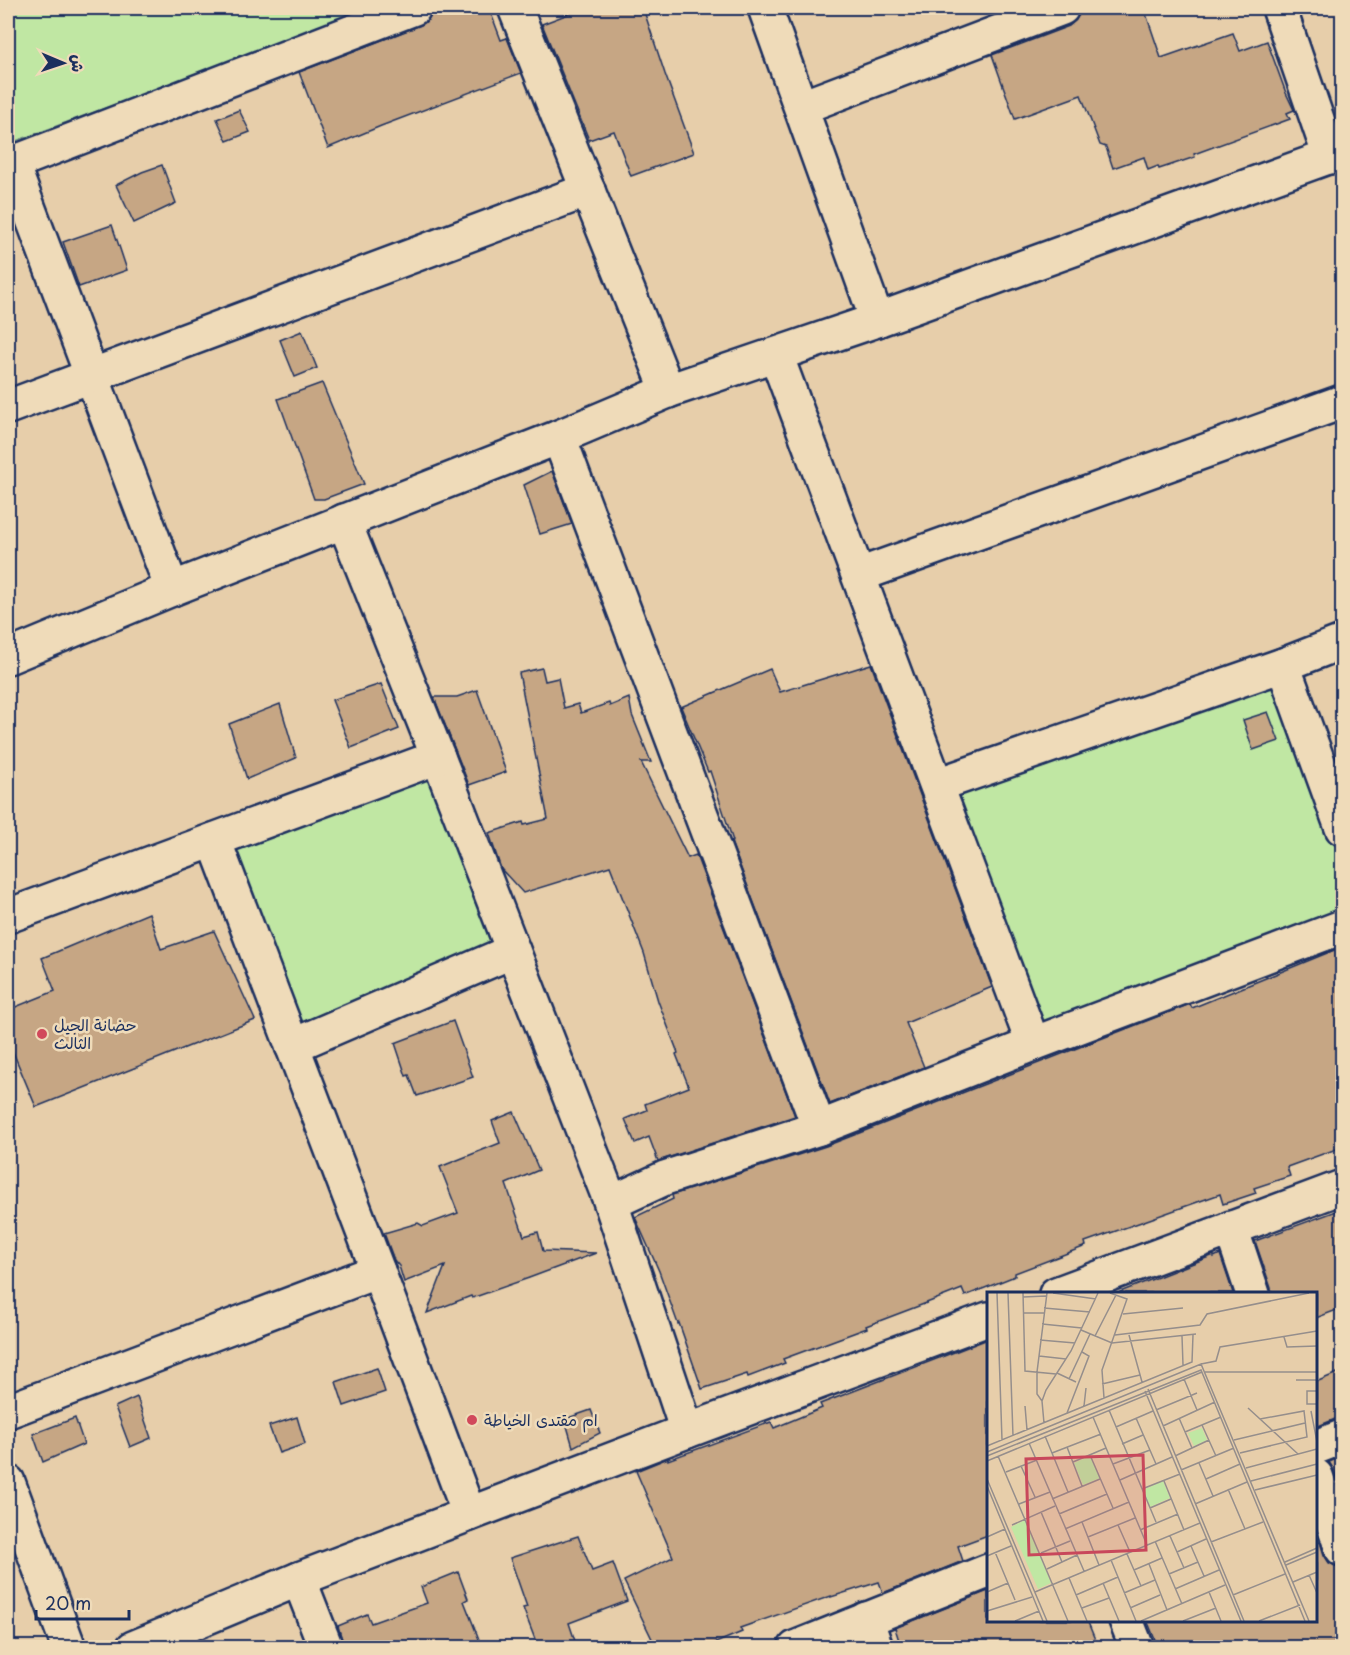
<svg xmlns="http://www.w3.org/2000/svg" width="1350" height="1655" viewBox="0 0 1350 1655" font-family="'Playpen Sans','Playpen Sans Arabic',sans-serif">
<rect width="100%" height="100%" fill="#e7ceaa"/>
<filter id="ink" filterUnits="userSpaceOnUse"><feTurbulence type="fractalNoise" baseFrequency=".0167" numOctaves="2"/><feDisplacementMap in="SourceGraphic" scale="12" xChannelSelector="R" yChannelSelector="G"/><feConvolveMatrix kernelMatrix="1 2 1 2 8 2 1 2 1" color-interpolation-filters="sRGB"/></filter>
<g filter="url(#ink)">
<g fill="#c0e7a3" stroke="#6e8b80" stroke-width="1.5">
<polygon points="8,8 376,8 8,144"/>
<polygon points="1272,682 1342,861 1342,916 1040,1035 948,792"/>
<polygon points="428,775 494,941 301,1025 233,850"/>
</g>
<g fill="#c6a684" stroke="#1b2f5e" stroke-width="1.5">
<polygon points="436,8 489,8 501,40 507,38 521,73 381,126 328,148 299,72 421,25 428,20 432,9"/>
<polygon points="584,8 643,8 665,74 694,153 631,176 614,131 589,140 542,24"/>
<polygon points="1084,8 1144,8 1161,58 1233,33 1240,51 1267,41 1286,93 1294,110 1287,113 1290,119 1194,154 1195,157 1159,169 1158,166 1148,170 1144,157 1113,168 1106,147 1100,145 1081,95 1015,119 992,55 1069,26 1076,20 1080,9"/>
<polygon points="239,110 250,132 227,141 217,119"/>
<polygon points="162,165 176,203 134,223 116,185 142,172"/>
<polygon points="112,225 127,270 79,287 63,242"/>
<polygon points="302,331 317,368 295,377 280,340"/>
<polygon points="322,383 364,484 324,499 314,499 278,399"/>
<polygon points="552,471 572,524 540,534 524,485"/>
<polygon points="871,664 992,987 906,1023 924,1067 830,1104 731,842 733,841 710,771 708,772 681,707 770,669 780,692"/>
<polygon points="542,668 545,681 558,678 564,708 578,704 581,713 609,703 610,706 629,698 632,715 651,762 641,762 688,858 696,855 795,1116 658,1161 649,1137 635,1143 625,1119 647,1110 645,1104 689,1087 676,1054 678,1053 658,1001 644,953 610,866 523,893 501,869 489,833 523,822 524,825 548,819 519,673"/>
<polygon points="381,684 399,729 351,748 332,700"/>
<polygon points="477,690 506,772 469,785 434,697 457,697"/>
<polygon points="280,704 296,758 247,779 229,724"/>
<polygon points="1268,712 1279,741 1253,750 1243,720"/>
<polygon points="149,913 161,949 214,931 255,1020 36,1107 8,1040 8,1010 55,991 42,958"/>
<polygon points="1342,947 1342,1147 1287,1167 1290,1176 1254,1188 1256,1193 1223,1204 1220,1194 1085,1242 1086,1246 1015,1273 1015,1276 965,1296 962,1289 924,1304 866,1326 867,1328 783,1359 785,1363 748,1377 747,1374 702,1389 679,1323 678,1324 659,1271 635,1217 673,1199 672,1195 826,1146 1190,1004 1192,1008"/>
<polygon points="453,1021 473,1077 417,1096 409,1075 406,1076 395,1043"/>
<polygon points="514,1112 539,1170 506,1184 524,1236 538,1232 543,1251 596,1253 529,1278 472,1298 471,1296 427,1313 445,1266 404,1282 399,1266 394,1260 384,1233 418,1223 423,1226 458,1213 440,1167 500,1143 492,1121"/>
<polygon points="1342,1209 1342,1308 1316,1318 1316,1293 1271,1293 1271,1288 1255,1241"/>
<polygon points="1220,1254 1233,1293 1120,1293 1120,1292 1214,1255 1214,1257"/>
<polygon points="988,1339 988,1535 958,1546 963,1561 883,1593 879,1582 831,1597 831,1596 740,1628 742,1632 706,1647 656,1647 624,1581 673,1557 636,1471 668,1458 668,1460 771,1422 774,1428 822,1408 820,1404"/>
<polygon points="377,1368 385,1392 344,1406 336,1382"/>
<polygon points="1342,1371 1342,1419 1335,1419 1316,1427 1316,1382"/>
<polygon points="137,1397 151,1438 130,1447 115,1407"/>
<polygon points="591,1410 600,1433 573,1447 565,1419"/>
<polygon points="297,1417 305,1444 279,1453 269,1426"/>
<polygon points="75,1418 84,1444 43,1462 33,1434"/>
<polygon points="1342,1457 1342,1494 1334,1470 1329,1462"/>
<polygon points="578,1536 592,1571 613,1563 627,1601 569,1623 575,1641 568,1643 570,1647 538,1647 523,1608 527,1607 510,1558"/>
<polygon points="1320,1542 1324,1555 1329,1563 1338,1567 1342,1567 1342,1647 1158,1647 1147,1620 1316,1620 1316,1543"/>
<polygon points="458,1572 468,1599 464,1601 482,1647 344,1647 338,1626 367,1614 371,1623 427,1603 421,1587"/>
<polygon points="988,1591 988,1620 1087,1620 1098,1647 901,1647 895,1628"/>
</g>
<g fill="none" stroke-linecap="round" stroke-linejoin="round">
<g stroke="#1b2f5e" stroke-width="38">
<g id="street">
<polyline points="515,8 668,391"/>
<polyline points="765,8 877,320"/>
<polyline points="1279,8 1330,157"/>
<polyline points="802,107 1062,8"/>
<polyline points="12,164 172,589"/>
<polyline points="8,165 414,8"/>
<polyline points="776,355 1033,1044"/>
<polyline points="8,407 588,190"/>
<polyline points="559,437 819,1128"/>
<polyline points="344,521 438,757 611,1203 687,1431"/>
<polyline points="859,575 1342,402"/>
<polyline points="8,657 172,589 559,437 668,391 877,320 1342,152"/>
<polyline points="1283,665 1342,828"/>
<polyline points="937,785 1283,665 1342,642"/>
<polyline points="214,840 378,1271 469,1514"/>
<polyline points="8,916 438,757"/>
<polyline points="292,1046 513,951"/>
<polyline points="611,1203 665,1178 819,1128 1033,1044 1342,927"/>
<polyline points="1231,1228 1253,1294"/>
<polyline points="1056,1294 1342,1187"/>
<polyline points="8,1411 378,1271"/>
<polyline points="1316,1447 1342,1437"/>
<polyline points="1316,1476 1342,1549"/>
<polyline points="8,1482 69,1648"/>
<polyline points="299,1579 326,1648"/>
<polyline points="866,1619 876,1648"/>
<polyline points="1126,1620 1137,1648"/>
<polyline points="133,1648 299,1579 687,1431 988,1319"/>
<polyline points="795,1648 988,1571"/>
</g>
</g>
<use href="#street" stroke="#efdbb9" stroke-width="33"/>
</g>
</g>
<g fill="#d1495b" stroke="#efdbb9" stroke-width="2">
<circle cx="42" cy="1034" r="6"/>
<circle cx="472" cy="1420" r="6"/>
</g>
<g text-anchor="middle" stroke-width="5" stroke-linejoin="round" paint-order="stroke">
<g font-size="16" fill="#1b2f5e" stroke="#efdbb9" text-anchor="start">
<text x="54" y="1031">حضانة الجيل<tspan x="54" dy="18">الثالث</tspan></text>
<text x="484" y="1426">ام مقتدى الخياطة</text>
</g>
</g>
<g transform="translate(987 1292)">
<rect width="330" height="330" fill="#e7ceaa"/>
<path d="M 215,136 L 220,148 L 207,154 L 201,141 ZM 103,164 L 113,186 L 96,193 L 87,171 ZM 176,189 L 183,206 L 163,215 L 156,198 ZM 38,228 L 64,291 L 51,297 L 24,235 Z" fill="#c0e7a3"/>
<path fill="none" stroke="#958e8c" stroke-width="1.5" d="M 10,1 L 15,148M 21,1 L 26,144M 36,1 L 38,79 L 69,82M 66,1 L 109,7M 36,5 L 59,4M 57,16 L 103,20M 36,21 L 57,21M 136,22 L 196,16M 55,32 L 95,36M 94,38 L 125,51 L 209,42M 128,43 L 213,33 L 220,22 L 322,1M 142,43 L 155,90M 108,44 L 129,3M 195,44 L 196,73M 297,45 L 300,55 L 330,54M 53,48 L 88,51M 52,64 L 79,67M 214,72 L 229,69 L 233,55 L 330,39M 218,80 L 330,80M 70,81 L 89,90M 82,87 L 103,42M 197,87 L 210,118M 309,88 L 330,88M 115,92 L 153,83M 161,97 L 257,329M 158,99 L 254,329M 330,99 L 320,99 L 320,112 L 330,112M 117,106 L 115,78 L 140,7 L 123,1M 55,109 L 50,102 L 50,80 L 60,1M 38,114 L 40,138M 97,114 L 99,96M 261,116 L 311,162M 122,118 L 169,230M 169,118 L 210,101M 324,119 L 330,150M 80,121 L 102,64 L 95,60M 106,125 L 160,253M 149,126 L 169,172M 192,126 L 205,156M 57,131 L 55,109 L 59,98 L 84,59 L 111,1M 215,133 L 229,164M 176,134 L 228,110M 129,135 L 166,119M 198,140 L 234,125M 58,144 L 81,200M 247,148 L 318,131M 42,151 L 97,279M 135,152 L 156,143M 0,154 L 205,70 L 206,43M 80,155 L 95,194M 0,160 L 214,72 L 322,329M 65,161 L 114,142M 253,161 L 320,145 L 317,119 L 273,127M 103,163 L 126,216M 0,164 L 214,78 L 318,329M 11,164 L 81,329M 188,164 L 222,148M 0,169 L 215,80M 86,170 L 119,156M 212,171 L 226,204M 126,172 L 163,158M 34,174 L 48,205M 259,176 L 330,157M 194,178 L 247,156M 19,180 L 50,168M 0,187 L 60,329M 219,187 L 253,172M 133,188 L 185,165M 177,189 L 197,238M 264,189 L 330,172M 0,194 L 56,329M 155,197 L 193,182M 241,197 L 258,237M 268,198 L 330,183M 65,207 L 113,187M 32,212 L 63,200M 208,212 L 260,190M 163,216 L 184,207M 54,220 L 75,270M 72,222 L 120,202M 95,230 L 112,273M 25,233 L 68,214M 131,233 L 143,260M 78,237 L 142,210M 153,238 L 191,222M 183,244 L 197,276M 0,245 L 18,237M 101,245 L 148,226M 168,249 L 195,312M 224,250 L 276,230M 204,254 L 217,284M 8,260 L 28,308M 190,260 L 219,247M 54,261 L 83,249M 140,262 L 154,294M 0,264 L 24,254M 124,268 L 149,329M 298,270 L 330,256M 162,272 L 180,318M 299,273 L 330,260M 60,277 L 90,263M 147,278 L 175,266M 182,282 L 211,270M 322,283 L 330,301M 82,286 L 100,329M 306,290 L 330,280M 116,291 L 132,329M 188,297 L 232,278M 0,300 L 21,291M 48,300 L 213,231M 222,300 L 234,329M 137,301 L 168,288M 89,303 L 131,285M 246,303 L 298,282M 95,316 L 122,306M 143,316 L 173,303M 0,319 L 45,305M 28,329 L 52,319M 154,329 L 238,293M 196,329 L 229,316M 272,329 L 313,313"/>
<path fill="#c8485b" fill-opacity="0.15" stroke="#c8485b" stroke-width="3" d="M 156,163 L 159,258 L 42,263 L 39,167 Z"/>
<rect width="330" height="330" fill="none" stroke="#1b2f5e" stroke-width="3"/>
</g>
<rect width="1350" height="1655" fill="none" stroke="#efdbb9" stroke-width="30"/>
<rect x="15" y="15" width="1320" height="1625" fill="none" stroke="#1b2f5e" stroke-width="2" filter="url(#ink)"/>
<g transform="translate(63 63) rotate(92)" stroke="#efdbb9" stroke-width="4.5" paint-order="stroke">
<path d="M0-4.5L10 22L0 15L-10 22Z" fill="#1b2f5e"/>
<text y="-9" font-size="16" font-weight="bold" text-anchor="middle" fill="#1b2f5e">ش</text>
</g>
<path d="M36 1610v9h93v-9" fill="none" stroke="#1b2f5e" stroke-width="3"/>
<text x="45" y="1610" font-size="18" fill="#1b2f5e" stroke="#efdbb9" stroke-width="4.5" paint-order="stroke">20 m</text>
</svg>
